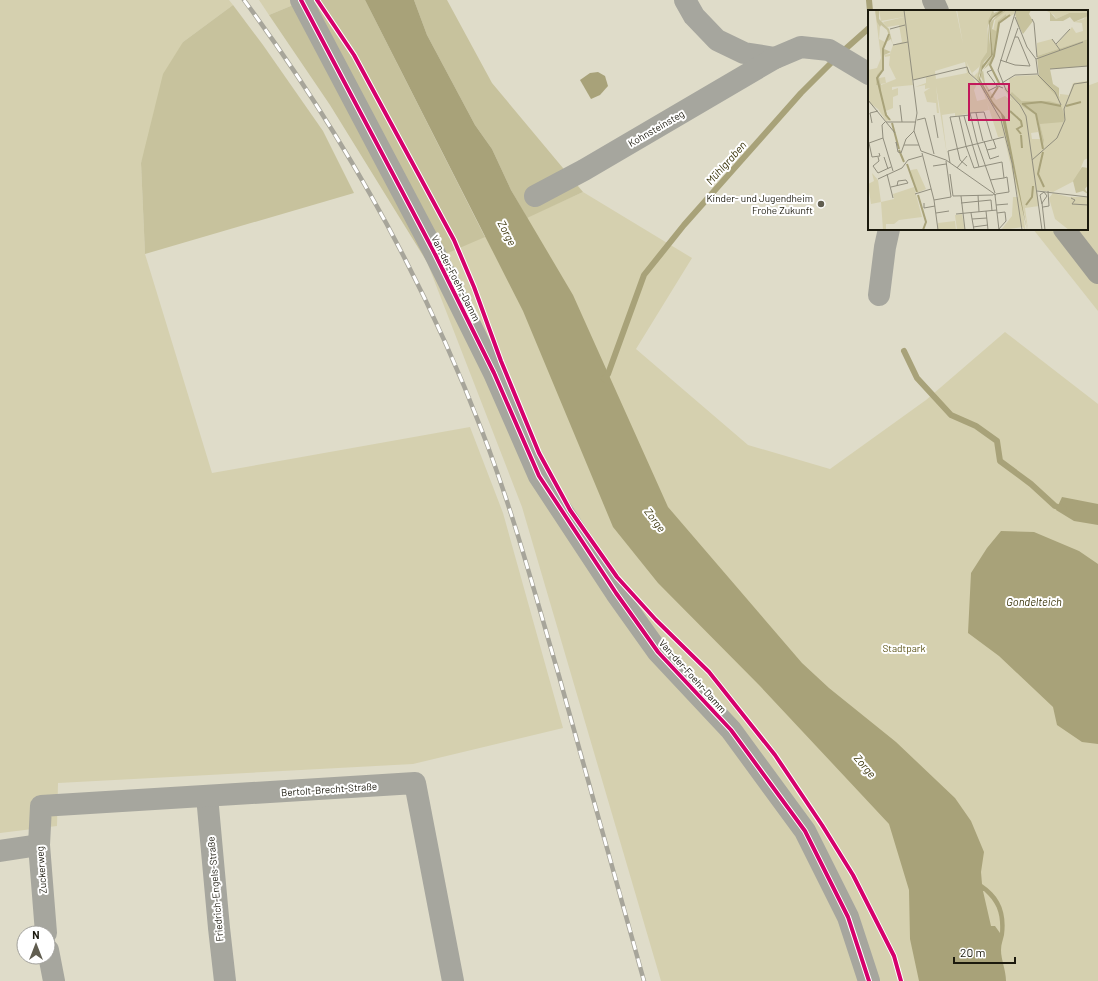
<svg xmlns="http://www.w3.org/2000/svg" width="1098" height="981" viewBox="0 0 1098 981" font-family="Barlow,sans-serif">
<rect width="100%" height="100%" fill="#dfdcc9"/>
<g fill="#d5d0af">
<polygon points="0,0 229,0 233,5 183,42 141,163 145,254 212,473 470,427 503,513 563,728 413,764 58,783 57,826 0,833"/>
<polygon points="259,0 305,0 269,15"/>
<polygon points="1098,82 1098,311 1033,229 1087,229 1087,86"/>
<polygon points="583,192 692,258 636,349 748,445 830,469 926,400 1005,332 1098,404 1098,981 661,981 522,507 427,262"/>
</g>
<g fill="#c7c29d">
<polygon points="305,0 365,0 485,237 427,262 330,105 269,15"/>
<polygon points="414,0 447,0 492,83 583,192 527,218 511,190 492,149 475,125 427,35"/>
<polygon points="233,5 263,45 323,131 354,193 145,254 141,163 163,74 183,42"/>
</g>
<g fill="#a8a279" fill-rule="evenodd">
<path d="M 365,0 L 414,0 L 427,35 L 475,125 L 492,149 L 511,190 L 573,295 L 668,507 L 802,663 L 829,688 L 896,742 L 955,798 L 971,821 L 984,852 L 981,872 L 982,884 C 1000,896 1007,912 1004,935 C 1003,940 1001,944 1001,950 C 1001,960 1006,970 1006,981 L 919,981 L 910,939 L 909,890 L 889,824 L 760,686 L 658,583 L 613,527 L 523,311 ZM 983,891 L 984,891 C 998,904 1001,914 1000,933 L 995,926 L 991,926 Z"/>
<polygon points="598,72 605,76 608,86 600,95 591,99 580,80 590,73"/>
<polygon points="1062,497 1098,504 1098,525 1074,521 1056,510"/>
<polygon points="1001,531 1034,532 1079,551 1098,564 1098,744 1082,742 1057,725 1053,707 999,656 968,633 971,573 987,548"/>
</g>
<g fill="none" stroke-linecap="round" stroke-linejoin="round">
<g stroke="#a8a279" stroke-width="6">
<polyline points="869,0 870,11"/>
<polyline points="842,52 869,28"/>
<polyline points="904,351 917,378 951,415 976,426 997,441 1000,461 1031,484 1055,506 1064,509"/>
<polyline points="604,379 608,374 644,275 684,225 801,93 835,59"/>
</g>
<g stroke="#a6a69e" stroke-width="22">
<polyline points="301,0 433,250 494,373 539,476 616,593 658,652 731,730 805,831 848,917 869,981"/>
<polyline points="685,0 694,16 717,40 744,53 775,58"/>
<polyline points="535,196 584,170 775,58 801,47 829,50 869,74"/>
<polyline points="879,295 885,247 889,229"/>
<polyline points="207,796 219,928 225,981"/>
<polyline points="0,851 39,845"/>
<polyline points="46,933 39,845 41,806 415,783 453,981"/>
<polyline points="48,950 54,981"/>
</g>
<g stroke="#9e9d93" stroke-width="22">
<polyline points="933,0 938,11"/>
<polyline points="1064,229 1098,273"/>
</g>
<g stroke="#a7a59a" stroke-width="4.5">
<path id="rail" d="M 244,0 C 342,133 423,277 482,431 C 513,511 535,594 559,676 C 587,778 616,879 644,981"/>
</g>
<use href="#rail" stroke="#fff" stroke-width="3" stroke-dasharray="9" stroke-linecap="butt"/>
<g stroke="#fff" stroke-width="6">
<g id="cycleway">
<polyline points="301,0 433,250 494,373 539,476 616,593 658,652 731,730 805,831 848,917 869,981"/>
<polyline points="317,0 354,55 454,240 474,287 501,361 539,453 570,510 617,577 656,620 709,672 775,755 822,825 853,875 894,956 901,981"/>
</g>
</g>
<use href="#cycleway" stroke="#d6006c" stroke-width="4"/>
</g>
<circle fill="#605d4f" stroke="#fff" stroke-width="1.5" cx="821" cy="204" r="4"/>
<g text-anchor="middle" stroke-width="4" stroke-linejoin="round" paint-order="stroke">
<g font-size="10" fill="#1b190d" stroke="#fff">
<text transform="translate(656 128) rotate(-30)" y="4">Kohnsteinsteg</text>
<text transform="translate(456 278) rotate(63)" y="4">Van-der-Foehr-Damm</text>
<text transform="translate(693 676) rotate(48)" y="4">Van-der-Foehr-Damm</text>
<text transform="translate(329 789) rotate(-4)" y="4">Bertolt-Brecht-Straße</text>
<text transform="translate(41 870) rotate(-94)" y="4">Zuckerweg</text>
<text transform="translate(215 889) rotate(-95)" y="4">Friedrich-Engels-Straße</text>
</g>
<g font-size="10" fill="#1b190d" stroke="#fff" text-anchor="end">
<text x="813" y="202">Kinder- und Jugendheim<tspan x="813" dy="12">Frohe Zukunft</tspan></text>
</g>
<g font-size="10" fill="#5c5418" stroke="#fff">
<text x="904" y="652">Stadtpark</text>
</g>
<g font-size="11" font-style="italic" fill="#3a340a" stroke="#fff">
<text transform="translate(726 163) rotate(-48)" y="4">Mühlgraben</text>
<text transform="translate(507 233) rotate(62)" y="4">Zorge</text>
<text transform="translate(655 520) rotate(53)" y="4">Zorge</text>
<text x="1034" y="606">Gondelteich</text>
<text transform="translate(865 766) rotate(49)" y="4">Zorge</text>
</g>
</g>
<g transform="translate(868 10)">
<rect width="220" height="220" fill="#dfdcc9"/>
<path d="M 7,0 L 12,17 L 11,29 L 19,33 L 14,39 L 14,59 L 8,75 L 11,75 L 18,105 L 22,110 L 18,111 L 10,99 L 0,92 L 0,60 L 9,58 L 13,48 ZM 11,0 L 57,0 L 64,49 L 57,0 L 88,0 L 95,34 L 89,0 L 125,0 L 119,19 L 119,42 L 111,57 L 104,63 L 106,66 L 110,62 L 109,68 L 113,74 L 111,74 L 105,66 L 98,51 L 102,63 L 109,74 L 106,80 L 109,91 L 118,89 L 121,100 L 87,106 L 87,103 L 74,105 L 79,145 L 68,76 L 71,103 L 69,103 L 68,93 L 59,92 L 57,85 L 56,82 L 62,78 L 57,79 L 57,75 L 47,77 L 58,73 L 58,67 L 44,70 L 45,75 L 24,77 L 24,80 L 30,78 L 30,85 L 25,87 L 25,98 L 18,101 L 13,84 L 13,75 L 18,73 L 13,74 L 11,68 L 17,67 L 18,73 L 28,69 L 21,55 L 22,46 L 17,47 L 16,45 L 22,44 L 25,35 L 34,32 L 31,15 L 19,17 L 15,12 L 36,7 L 13,11 ZM 97,52 L 99,63 L 68,69 L 67,61 ZM 139,0 L 146,0 L 146,4 L 139,8 L 138,4 L 133,9 L 128,22 L 125,21 L 128,7 ZM 177,0 L 220,0 L 220,3 L 201,3 L 188,9 L 186,5 ZM 217,6 L 220,6 L 220,29 L 169,46 L 169,33 L 184,29 L 188,35 L 204,17 L 208,23 L 215,21 L 214,13 L 206,12 L 216,9 ZM 220,61 L 220,148 L 216,150 L 208,170 L 185,182 L 169,180 L 171,196 L 157,198 L 160,220 L 155,198 L 157,220 L 155,217 L 133,220 L 144,206 L 145,187 L 150,187 L 136,126 L 130,127 L 116,83 L 122,81 L 128,90 L 137,86 L 144,91 L 136,79 L 142,77 L 141,69 L 148,66 L 171,65 L 192,87 L 192,84 L 201,85 L 205,73 L 219,71 ZM 144,82 L 154,91 L 191,94 L 172,114 L 176,130 L 175,138 L 173,129 L 164,129 L 163,123 L 170,122 L 168,105 L 155,97 ZM 49,159 L 58,179 L 49,183 L 42,166 L 43,160 ZM 4,163 L 10,170 L 13,192 L 26,189 L 25,184 L 46,177 L 54,207 L 31,210 L 26,214 L 18,214 L 18,220 L 15,220 L 13,192 L 3,194 L 0,174 L 6,171 ZM 185,183 L 201,187 L 220,187 L 220,220 L 201,220 L 187,209 L 181,188 ZM 94,204 L 97,220 L 89,220 L 87,205 ZM 87,211 L 88,220 L 70,220 L 70,213 Z" fill="#d5d0af" fill-rule="evenodd"/>
<path d="M 7,0 L 11,0 L 11,9 L 21,19 L 25,35 L 23,29 L 17,33 L 21,26 L 19,20 L 13,15 L 12,17 L 9,12 ZM 125,0 L 126,3 L 133,0 L 125,6 L 120,15 L 123,45 L 116,52 L 111,66 L 118,83 L 116,83 L 109,68 L 113,51 L 119,42 L 120,11 ZM 139,0 L 126,10 L 124,19 L 128,21 L 130,11 L 138,4 L 139,8 L 132,12 L 126,46 L 122,54 L 115,60 L 117,73 L 122,81 L 120,82 L 112,65 L 125,45 L 122,13 L 131,3 ZM 146,0 L 163,0 L 161,4 L 165,11 L 155,24 L 150,15 ZM 182,2 L 188,9 L 201,3 L 220,3 L 220,6 L 206,12 L 202,7 L 195,11 L 182,11 ZM 220,29 L 220,56 L 182,59 L 185,74 L 191,78 L 191,89 L 171,67 L 169,46 ZM 14,38 L 23,42 L 16,45 L 15,60 L 11,67 L 13,75 L 13,84 L 19,105 L 26,115 L 31,130 L 26,115 L 18,105 L 12,84 L 11,75 L 8,75 L 9,65 L 14,59 ZM 144,82 L 154,91 L 181,91 L 192,94 L 194,98 L 197,108 L 195,112 L 172,114 L 176,130 L 175,139 L 168,105 L 155,97 L 142,84 ZM 214,157 L 220,158 L 220,175 L 217,179 L 220,184 L 215,181 L 208,183 L 205,171 Z" fill="#c7c29d"/>
<path d="M 133,0 L 137,0 L 125,8 L 122,13 L 125,45 L 114,60 L 112,69 L 125,92 L 137,107 L 159,220 L 133,104 L 125,95 L 111,70 L 114,56 L 123,45 L 121,11 L 125,6 Z" fill="#a8a279"/>
<path fill="none" stroke="#a8a279" stroke-width="2" d="M 21,24 L 15,39 L 15,60 L 9,68 L 18,105 L 22,110M 132,75 L 122,55 L 126,46 L 131,13 L 142,5M 123,88 L 130,77M 154,94 L 173,92 L 193,96M 155,94 L 168,104 L 175,139M 198,96 L 213,92M 142,101 L 153,111 L 154,116 L 149,119 L 153,124M 24,113 L 31,139M 153,125 L 154,138M 31,140 L 36,152M 175,142 L 170,164 L 176,177M 39,154 L 49,182M 50,185 L 58,212 L 55,220M 158,195 L 164,187 L 165,176"/>
<path fill="none" stroke="#918e7e" stroke-width="1" d="M 36,0 L 49,103 L 46,121 L 53,141 L 78,150 L 128,185 L 125,184M 148,0 L 130,60 L 138,80 L 152,95 L 158,106 L 174,220M 147,7 L 159,37 L 168,49M 164,9 L 166,13 L 169,47M 22,19 L 37,15M 184,29 L 192,40M 188,34 L 202,19M 25,35 L 40,32M 168,49 L 170,65 L 187,82 L 193,95M 168,49 L 215,32M 132,50 L 147,55 L 162,56 L 150,27 L 147,27M 138,52 L 150,18M 182,59 L 220,56M 124,60 L 119,62 L 129,76M 45,70 L 99,57 L 101,63 L 111,72 L 133,110 L 144,153 L 154,220M 134,73 L 147,65 L 169,64M 120,81 L 130,76 L 135,78M 0,90 L 27,123M 32,95 L 34,112M 108,103 L 115,131M 66,105 L 70,128M 91,106 L 98,136 L 106,158 L 134,152 L 136,168M 96,106 L 111,157M 49,110 L 57,108 L 66,144M 17,112 L 14,115 L 15,128 L 25,161M 18,112 L 48,112M 4,113 L 2,103 L 10,101M 124,129 L 116,102 L 102,103 L 109,132 L 127,183M 116,131 L 119,140 L 128,138 L 125,129M 29,135 L 28,132 L 30,142 L 33,143 L 38,129 L 46,121M 36,135 L 51,135M 119,140 L 122,149 L 131,146M 11,143 L 12,146 L 4,147 L 1,133 L 15,128M 54,143 L 66,190 L 70,220M 10,147 L 11,151 L 5,156 L 10,163 L 23,157M 16,147 L 20,159M 164,150 L 189,128 L 197,110 L 196,99 L 206,74 L 220,72M 82,153 L 80,141 L 136,127M 65,156 L 78,154M 99,156 L 92,150 L 82,107 L 102,105M 89,158 L 99,146M 19,164 L 25,188M 82,164 L 85,186 L 125,185M 10,169 L 34,158 L 40,150 L 54,146M 122,170 L 136,168M 23,177 L 40,173 L 38,170 L 30,171 L 29,176M 169,181 L 220,187M 47,184 L 63,179M 128,184 L 141,182 L 139,167 L 136,168M 110,185 L 111,202M 127,185 L 131,220M 93,186 L 97,220M 203,188 L 207,190 L 204,194 L 220,195M 66,190 L 83,187 L 78,151M 56,193 L 56,198 L 67,196M 93,193 L 123,190 L 124,201M 174,194 L 172,185 L 176,182 L 179,186 L 174,193 L 177,220M 128,195 L 140,194M 175,197 L 181,196 L 180,181M 118,201 L 120,220M 68,203 L 81,201M 103,203 L 106,220M 129,203 L 137,202 L 138,211 L 130,220M 88,204 L 129,200M 104,209 L 119,208M 105,217 L 120,215"/>
<path fill="#c2185b" fill-opacity="0.15" stroke="#c2185b" stroke-width="2" d="M 101,74 L 141,74 L 141,110 L 101,110 Z"/>
<rect width="220" height="220" fill="none" stroke="#1b190d" stroke-width="2"/>
</g>
<g transform="translate(36 945)"><circle r="19" fill="#ffffff" stroke="#a4a39e"/>
<path d="M0-3L7 15L0 10L-7 15Z" fill="#605d4f"/>
<text y="-6" font-size="11" font-weight="bold" text-anchor="middle" fill="#1b190d">N</text>
</g>
<path d="M954 957v6h61v-6" fill="none" stroke="#1b190d" stroke-width="2"/>
<text x="960" y="957" font-size="12" fill="#1b190d" stroke="#ffffff" stroke-width="3" paint-order="stroke">20 m</text>
</svg>
